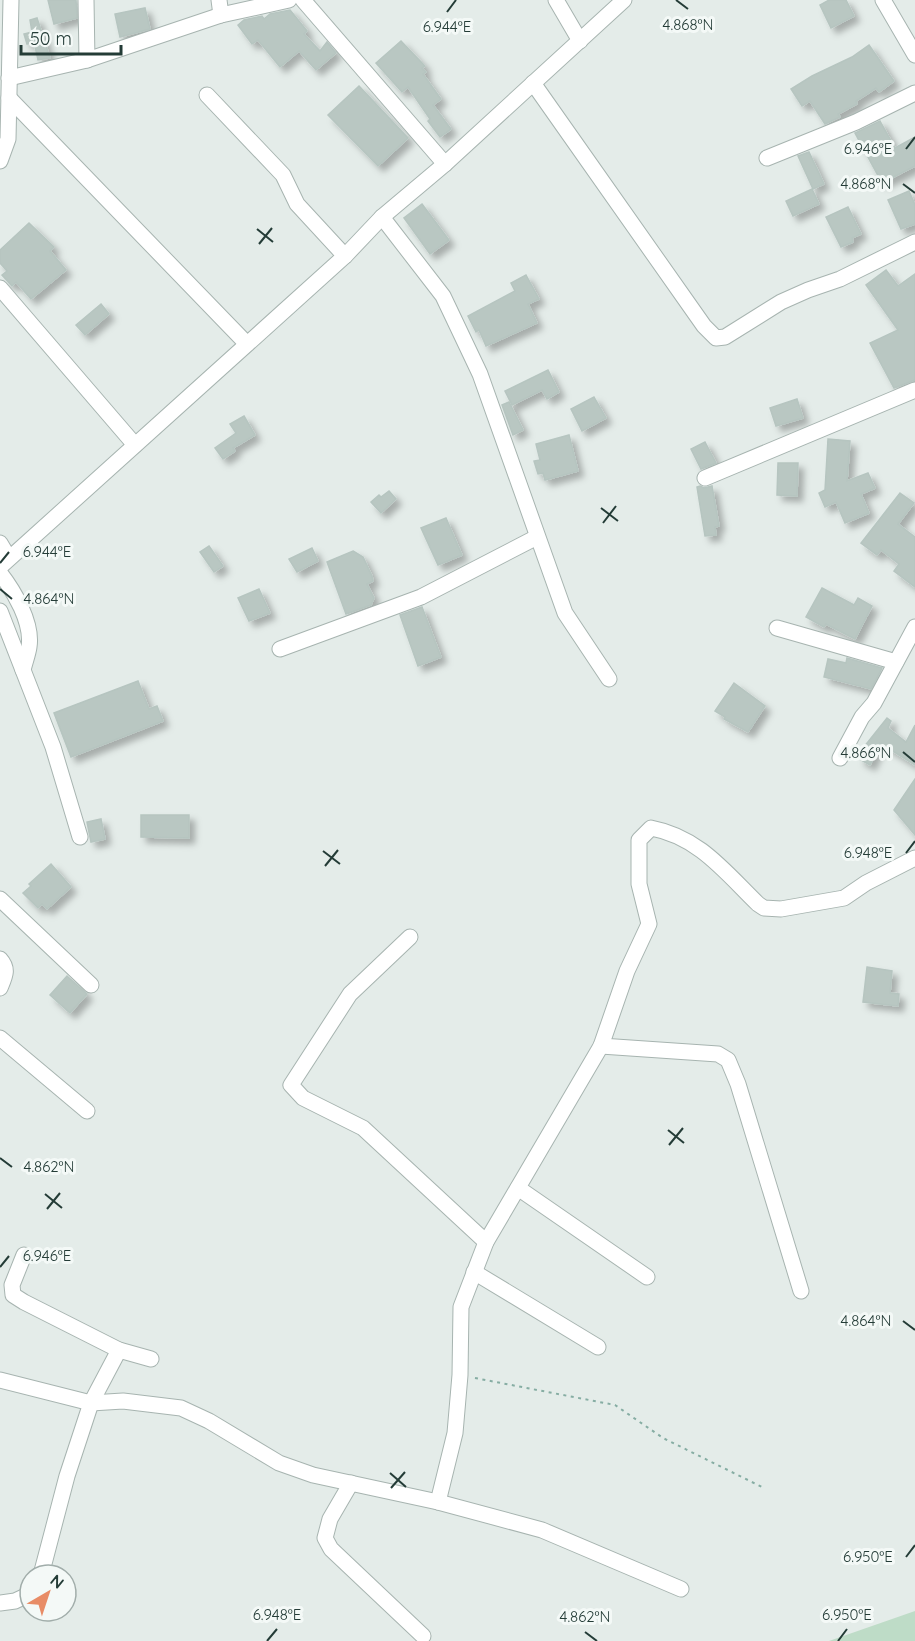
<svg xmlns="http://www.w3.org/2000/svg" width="915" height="1641" viewBox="0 0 915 1641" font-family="Quicksand,sans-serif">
<defs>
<filter id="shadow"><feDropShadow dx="5.5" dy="5.5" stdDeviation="3" flood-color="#0004"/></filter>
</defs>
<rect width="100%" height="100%" fill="#e4ece9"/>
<polygon fill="#bedcc7" points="915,1611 915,1641 829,1641"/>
<g fill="#b9c7c2" stroke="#b6c5c0" stroke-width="1.5" filter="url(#shadow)">
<polygon points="48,0 76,0 77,18 54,24"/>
<polygon points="829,0 846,0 854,16 831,28 820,5"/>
<polygon points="145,8 150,29 120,37 115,14"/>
<polygon points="290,10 307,31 304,34 320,51 327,42 336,53 316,70 299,51 280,67 258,40 252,44 238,25 244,20 262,16 264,19 270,14"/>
<polygon points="37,18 50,58 38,60 34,42 27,44 24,34 32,32 30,20"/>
<polygon points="401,41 425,66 422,68 426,72 423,74 441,99 433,105 451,129 440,137 428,121 430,119 408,87 402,92 376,63"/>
<polygon points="869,45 894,81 879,92 876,88 856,101 857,104 838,114 840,117 825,124 810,101 802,106 791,89 812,76 852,57"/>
<polygon points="359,86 408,138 378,166 328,115"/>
<polygon points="880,121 895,148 915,137 915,166 882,183 855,133"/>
<polygon points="809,152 824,184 813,189 798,156"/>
<polygon points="812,189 819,204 793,216 786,201"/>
<polygon points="909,191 915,205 915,224 901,229 888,200"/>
<polygon points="422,204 449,240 430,254 404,218"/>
<polygon points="848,207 861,234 852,238 853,242 841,247 826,217"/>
<polygon points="29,223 54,247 50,251 66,270 31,299 16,282 12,286 2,275 7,271 0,263 0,250"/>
<polygon points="886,270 898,286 915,274 915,380 894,388 870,343 898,330 866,285"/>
<polygon points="526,275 539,299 528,304 537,323 486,346 479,330 476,332 468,316 515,291 511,283"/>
<polygon points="101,304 109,314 85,335 76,325"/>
<polygon points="548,370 559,392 547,399 542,390 512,405 505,391"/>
<polygon points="594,397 606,418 582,431 571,409"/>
<polygon points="797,399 803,418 776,426 770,408"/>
<polygon points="509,402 523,430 513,435 502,405"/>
<polygon points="244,416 255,435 233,448 235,451 223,459 215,448 236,433 230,424"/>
<polygon points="569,435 578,471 545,480 543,473 538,474 534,461 540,460 536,444"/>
<polygon points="828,439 850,441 847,481 868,473 875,488 861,494 869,513 845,523 836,502 825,507 819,493 825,490"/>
<polygon points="705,442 716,463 701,469 691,449"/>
<polygon points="778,463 798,463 797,496 777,495"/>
<polygon points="700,486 704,488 712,486 719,526 715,527 716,535 705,536 697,487"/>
<polygon points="389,491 396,499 381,513 371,502 379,495 381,497"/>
<polygon points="900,493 914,503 898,524 915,537 915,587 894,571 899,564 881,550 877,555 861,543"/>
<polygon points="446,518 462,555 438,565 421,528"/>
<polygon points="209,546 223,566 214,572 200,552"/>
<polygon points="312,548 318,561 297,572 289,559"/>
<polygon points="353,551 363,557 372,576 373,581 367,584 374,598 371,605 346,614 327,562"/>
<polygon points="822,588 854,605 858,598 872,606 855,639 826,624 824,627 806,617"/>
<polygon points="259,589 270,613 249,621 238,598"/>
<polygon points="422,607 441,657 418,666 400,615"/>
<polygon points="847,658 882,668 871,689 824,677 828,659 846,663"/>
<polygon points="138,681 149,709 157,706 163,721 71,757 54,713"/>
<polygon points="734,683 765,706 748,732 724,719 725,717 715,711"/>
<polygon points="887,718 891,721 888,728 906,742 915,725 915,765 880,743 870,765 859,759 864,747"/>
<polygon points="915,779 915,835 894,810"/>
<polygon points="141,815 189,815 189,838 141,837"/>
<polygon points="101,819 105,839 91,842 87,822"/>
<polygon points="51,864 71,887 47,909 42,904 38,908 23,893 31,886 29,884"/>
<polygon points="867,967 892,971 890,993 899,994 898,1006 863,1002"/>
<polygon points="67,976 87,994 70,1013 50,995"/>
</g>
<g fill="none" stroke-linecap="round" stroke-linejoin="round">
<g stroke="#a7b4b0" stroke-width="17">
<g id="minor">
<polyline points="86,0 87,60"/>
<polyline points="219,0 221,15"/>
<polyline points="303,0 445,164"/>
<polyline points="556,0 580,41"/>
<polyline points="883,0 915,55"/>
<polyline points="9,78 87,60 221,15 289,0"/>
<polyline points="533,83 704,326 716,338 725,337 781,302 808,290 840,279 915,242"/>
<polyline points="207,95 283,175 297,204 345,256"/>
<polyline points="9,98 247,344"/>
<polyline points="767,158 856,122 915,93"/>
<polyline points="0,161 8,139 11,0"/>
<polyline points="382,217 443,296 480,374 565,613 609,679"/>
<polyline points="0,288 135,445"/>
<polyline points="705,478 915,390"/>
<polyline points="0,543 9,558"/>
<polyline points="0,567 345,256 382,217 445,164 624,0"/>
<path d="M 0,573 C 14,591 33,623 29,647 C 28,654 25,662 23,670"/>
<polyline points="0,611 53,747 80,837"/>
<polyline points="777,628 896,662"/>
<polyline points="280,649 421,597 537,537"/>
<polyline points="840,758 862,717 874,703 915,627"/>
<polyline points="0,899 91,985"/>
<polyline points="410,937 350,994 291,1085 303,1098 363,1128 486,1242"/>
<path d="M 0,959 C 9,969 5,976 0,988"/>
<polyline points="0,1038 87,1111"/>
<polyline points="601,1046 718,1054 728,1060 738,1084 801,1291"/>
<polyline points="518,1188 647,1277"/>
<polyline points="24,1255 12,1285 13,1295 24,1302 119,1350 151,1359"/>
<polyline points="474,1272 598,1347"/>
<polyline points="0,1380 91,1403 123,1401 181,1408 209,1421 279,1463 313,1475 438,1502 542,1530 681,1589"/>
<polyline points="351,1483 330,1519 325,1538 331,1549 423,1636"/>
<path d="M 438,1502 L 455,1433 L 460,1375 L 461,1307 L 486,1242 L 601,1046 L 627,971 L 649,924 L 639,884 L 639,840 L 651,828 C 699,837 725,872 758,904 L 764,908 L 781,909 L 844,898 L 866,883 L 915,858"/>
<polyline points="41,1575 67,1476 91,1403 119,1350"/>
<polyline points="0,1603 15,1601 30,1594"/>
</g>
</g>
<polyline stroke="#86ada3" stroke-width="2" stroke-dasharray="3 4.5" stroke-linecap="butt" points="475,1378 615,1405 663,1438 764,1488"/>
<use href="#minor" stroke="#fff" stroke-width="15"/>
</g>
<path fill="none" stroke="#243c37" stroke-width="2" d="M 676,0 L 688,9M 447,12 L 456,0M 906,149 L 915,137M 903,184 L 915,193M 257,229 L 273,242M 259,244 L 272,228M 601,508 L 618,521M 603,523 L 616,506M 0,563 L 9,552M 0,589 L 12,599M 903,752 L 915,762M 323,851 L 340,864M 906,853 L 915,841M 325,866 L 338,850M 668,1130 L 684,1143M 669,1145 L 683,1128M 0,1158 L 12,1167M 45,1194 L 62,1208M 47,1209 L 60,1193M 0,1267 L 9,1256M 903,1321 L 915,1330M 390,1473 L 406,1487M 391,1488 L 405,1472M 906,1557 L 915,1545M 585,1632 L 597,1641M 267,1641 L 277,1629M 838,1641 L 847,1629"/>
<g font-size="15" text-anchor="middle" fill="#243c37" stroke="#f4f9f7" stroke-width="6" stroke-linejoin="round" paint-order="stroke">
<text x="688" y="30">4.868°N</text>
<text x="447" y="32">6.944°E</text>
<text x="868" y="154">6.946°E</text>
<text x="866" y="189">4.868°N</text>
<text x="47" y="557">6.944°E</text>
<text x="49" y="604">4.864°N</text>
<text x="866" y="758">4.866°N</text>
<text x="868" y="858">6.948°E</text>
<text x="49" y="1172">4.862°N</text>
<text x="47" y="1261">6.946°E</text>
<text x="866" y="1326">4.864°N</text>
<text x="868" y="1562">6.950°E</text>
<text x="277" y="1620">6.948°E</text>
<text x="847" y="1620">6.950°E</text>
<text x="585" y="1622">4.862°N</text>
</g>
<g transform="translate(48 1593) rotate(39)"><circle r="28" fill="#f4f9f7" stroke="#a1adaa" stroke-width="1.5"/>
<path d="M0-4.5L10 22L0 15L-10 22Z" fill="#e88c66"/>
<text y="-9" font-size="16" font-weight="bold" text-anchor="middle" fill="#243c37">N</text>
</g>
<path d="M21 45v9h100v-9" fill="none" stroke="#243c37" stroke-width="3"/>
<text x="30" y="45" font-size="18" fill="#243c37" stroke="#f4f9f7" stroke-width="4.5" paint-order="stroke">50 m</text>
</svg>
